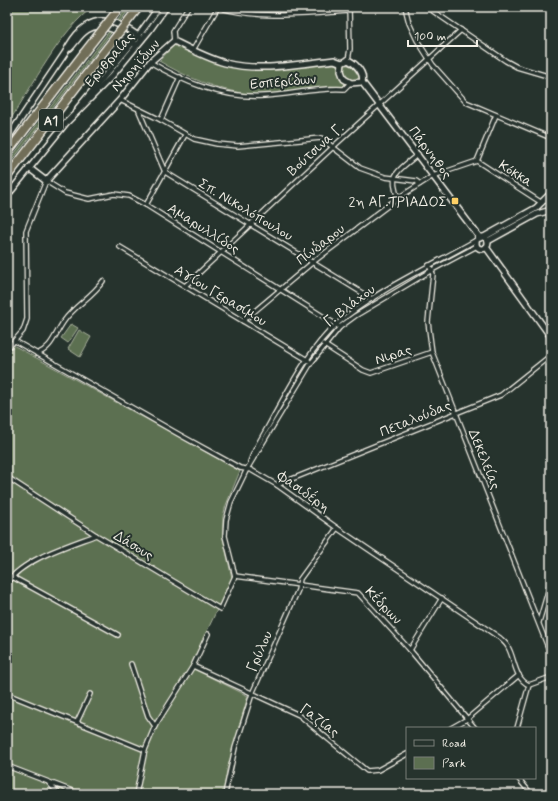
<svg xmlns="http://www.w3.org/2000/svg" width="558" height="801" viewBox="0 0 558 801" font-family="Mynerve,sans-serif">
<rect width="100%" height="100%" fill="#26332d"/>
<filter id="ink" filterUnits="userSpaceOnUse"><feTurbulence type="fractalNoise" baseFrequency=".025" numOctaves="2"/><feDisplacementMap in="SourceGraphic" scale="8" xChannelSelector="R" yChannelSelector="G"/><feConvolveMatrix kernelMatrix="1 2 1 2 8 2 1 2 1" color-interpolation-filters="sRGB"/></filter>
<g filter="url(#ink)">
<g fill="#5c6f51" stroke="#a8b09c">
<path d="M 7,7 L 93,7 C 61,29 32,87 10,120 L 7,118 Z"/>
<polygon points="128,7 131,7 7,167 7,163"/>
<path d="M 174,45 L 209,60 L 263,69 L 335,64 L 339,67 C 338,75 340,77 346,83 L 342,87 L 330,86 C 305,89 272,97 248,94 C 216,90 186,77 159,61 Z"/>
<path d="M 344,64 L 352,66 L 360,78 L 360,80 L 349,80 C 344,75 343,71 344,64 Z"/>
<polygon points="71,324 78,328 68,343 61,338"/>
<polygon points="79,330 91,337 80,357 68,349"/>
<polygon points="13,345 240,471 226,505 223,516 223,538 232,578 190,667 248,696 227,770 223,794 7,794 7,353"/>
</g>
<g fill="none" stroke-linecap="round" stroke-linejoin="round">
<g stroke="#f4f1e8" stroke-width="6">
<g id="street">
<path d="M 217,7 C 260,20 305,14 349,11"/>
<polyline points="405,7 409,23 417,40 433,65 466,102 551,138"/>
<polyline points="427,7 506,61 517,67 551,77"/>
<polyline points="546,7 551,10"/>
<polyline points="174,41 173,31 188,7"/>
<polyline points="193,50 218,7"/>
<polyline points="348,60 350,49 349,7"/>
<path d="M 150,62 C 183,82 225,99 264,96 C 291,95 317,87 344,89 L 350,83"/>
<polyline points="120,100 161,120 194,139 217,144 238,146 321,138 360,168 385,177 416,181 420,184"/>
<polyline points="139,111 165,172 372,299"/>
<polyline points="161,120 180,77"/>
<polyline points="477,161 542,203"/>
<polyline points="477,161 496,115"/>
<path d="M 398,198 C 388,172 399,171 418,154"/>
<polyline points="146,205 185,135"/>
<polyline points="120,247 309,361"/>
<polyline points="429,265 433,274 428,322 432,352 551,655"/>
<polyline points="185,286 333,147 461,30"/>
<polyline points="243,321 313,262 398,198 433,176 477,161"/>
<path d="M 15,341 L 180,435 L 240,468 L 251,470 L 277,485 L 337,528 L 500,638 C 502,640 506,643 508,647 C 515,659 514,678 529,685 L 551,677"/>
<polyline points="323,344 363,370 371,373 432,352"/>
<polyline points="7,349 23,331 27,319 26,231 46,181 65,193 89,199 114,194 129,196 146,205 340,327"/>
<path d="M 37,354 C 53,347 54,335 64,321 C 75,305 92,297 103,281"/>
<path d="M 250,462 C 255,447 265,433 272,419 C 290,387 309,349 337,324 C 378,289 431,266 478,239"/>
<polyline points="7,477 96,535 220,609 235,576"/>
<polyline points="277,485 501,395 551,355"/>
<polyline points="7,574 118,635"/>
<polyline points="235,576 225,536 226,520 231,502 247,469 311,363 340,327 355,316 432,270 477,246"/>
<polyline points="235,576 358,593 410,650 475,728"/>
<path d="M 7,583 C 23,559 70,545 96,535"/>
<polyline points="539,622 551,581"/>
<polyline points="410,650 442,598"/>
<polyline points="131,664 148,716 155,726"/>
<polyline points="193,666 299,715 367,771 378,770 407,754"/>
<polyline points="7,694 145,750"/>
<polyline points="77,722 90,694"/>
<polyline points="451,728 467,719 519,675"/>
<polyline points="517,728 529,685"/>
<polyline points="7,766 80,794"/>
<polyline points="518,778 531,794"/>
<polyline points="49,783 59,794"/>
<polyline points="136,794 145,750 155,726 193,666 208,634"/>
<polyline points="225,794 235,748 252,694 298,590 300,579 337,528"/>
</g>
</g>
<g stroke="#f4f1e8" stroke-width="8">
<g id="secondary">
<path d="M 70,48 C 76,42 80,34 87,30 C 103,19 123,34 135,44"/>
<path d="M 348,60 C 355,63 365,73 362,82 L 351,83 L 344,79 L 341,71 L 342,63 Z"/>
<polyline points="362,82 480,238"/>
<polyline points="78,108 138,36 159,7"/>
<path d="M 7,139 L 65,53 C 85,13 109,13 142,39"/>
<path d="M 29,168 L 46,181 L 120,100 L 150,62 L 174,41 C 190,49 207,58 225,63 C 259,72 299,64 334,60 L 342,63"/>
<polyline points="7,196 66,123 112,76 149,31 166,7"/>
<polyline points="484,237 536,208 551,193"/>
<circle cx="482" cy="243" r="6"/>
<polyline points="488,241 537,214 551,210"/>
<polyline points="486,247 551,337"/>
</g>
</g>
<g stroke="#f4f1e8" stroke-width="10">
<g id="highway">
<polyline points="7,153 83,54"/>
<polyline points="7,177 95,63"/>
</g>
</g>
<use href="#street" stroke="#26332d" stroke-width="3.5"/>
<use href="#secondary" stroke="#26332d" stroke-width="5"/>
<use href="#highway" stroke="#716e59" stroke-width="7"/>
<g stroke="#f4f1e8" stroke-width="10" stroke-linecap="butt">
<g id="highway-bridge">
<polyline points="83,54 120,7"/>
<polyline points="95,63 139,7"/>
</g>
</g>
<use href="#highway-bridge" stroke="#716e59" stroke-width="7"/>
</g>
</g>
<rect fill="#ffd166" stroke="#26332d" stroke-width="1.5" x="451" y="197" width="8" height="8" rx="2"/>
<g text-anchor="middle" stroke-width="4" stroke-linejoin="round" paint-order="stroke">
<rect fill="#26332d" stroke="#b6b8b0" stroke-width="1" x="39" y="109" width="24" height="22" rx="3"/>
<g font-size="13" font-weight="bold" fill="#f4f1e8">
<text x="51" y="125">Α1</text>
</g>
<g font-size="14" fill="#f4f1e8" stroke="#26332d">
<text transform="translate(109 59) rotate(-49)" y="5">Ερυθραίας</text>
<text transform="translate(135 65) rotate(-48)" y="5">Νηρηϊδων</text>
<text transform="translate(283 81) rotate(-5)" y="5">Εσπερίδων</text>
<text transform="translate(315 149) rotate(-42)" y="5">Βούτσινα Γ.</text>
<text transform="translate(431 152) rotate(53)" y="5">Πάρνηθος</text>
<text transform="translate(516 173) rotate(33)" y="5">Κόκκα</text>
<text transform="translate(246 209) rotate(31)" y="5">Σπ. Νικολόπουλου</text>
<text transform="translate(204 228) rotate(32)" y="5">Αμαρυλλίδος</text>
<text transform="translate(320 244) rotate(-38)" y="5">Πίνδαρου</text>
<text transform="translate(221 295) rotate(31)" y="5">Αγίου Γερασίμου</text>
<text transform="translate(349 305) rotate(-37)" y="5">Γ. Βλάχου</text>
<text transform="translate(393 354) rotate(-18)" y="5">Νιρας</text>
<text transform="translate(415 418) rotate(-22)" y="5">Πεταλούδας</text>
<text transform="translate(485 459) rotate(68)" y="5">Δεκελείας</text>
<text transform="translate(304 491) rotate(35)" y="5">Φασιδέρη</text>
<text transform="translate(134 545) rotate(31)" y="5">Δάσους</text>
<text transform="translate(384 605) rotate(46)" y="5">Κέδρων</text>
<text transform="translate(259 651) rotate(-66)" y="5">Γρύλου</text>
<text transform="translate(320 720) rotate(37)" y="5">Γαζίας</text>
</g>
<g font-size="14" fill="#f4f1e8" stroke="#26332d" text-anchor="end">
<text x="447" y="206">2η ΑΓ.ΤΡΙΑΔΟΣ</text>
</g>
</g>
<rect width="558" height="801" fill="none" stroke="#26332d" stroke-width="24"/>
<rect x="12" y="12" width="534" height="777" fill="none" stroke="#f4f1e8" stroke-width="1.5" filter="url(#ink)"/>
<rect x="406" y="727" width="130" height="52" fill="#26332d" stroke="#787f78"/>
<rect x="414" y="740" width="20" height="6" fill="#26332d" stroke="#787f78"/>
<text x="442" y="747" font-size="12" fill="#f4f1e8">Road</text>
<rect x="414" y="757" width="20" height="12" fill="#5c6f51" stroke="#787f78"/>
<text x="442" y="767" font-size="12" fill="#f4f1e8">Park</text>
<path d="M408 40v6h69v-6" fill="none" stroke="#f4f1e8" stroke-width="2"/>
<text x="414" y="40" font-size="12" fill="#f4f1e8" stroke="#26332d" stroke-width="3" paint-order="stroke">100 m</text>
</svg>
